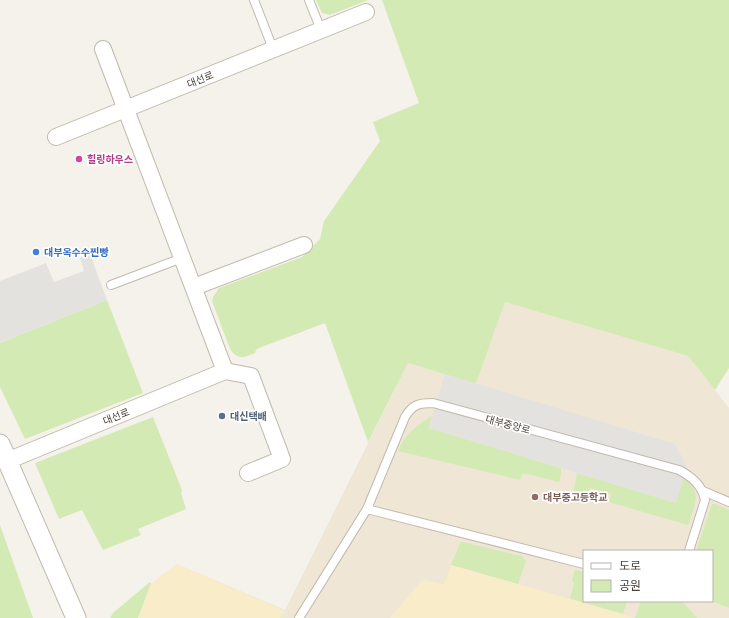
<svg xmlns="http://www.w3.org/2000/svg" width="729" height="618" viewBox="0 0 729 618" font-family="'Asap Condensed','Noto Sans KR',sans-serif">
<rect width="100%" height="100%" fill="#f5f2eb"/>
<path fill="#efe6d5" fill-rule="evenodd" d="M 505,302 L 688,356 L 729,408 L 729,618 L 138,618 L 151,584 L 177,564 L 285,610 L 408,363 L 476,384 ZM 584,551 L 712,551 L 712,601 L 584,601 Z"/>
<g fill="#d4eab4">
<polygon points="316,0 368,0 330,15 322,13"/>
<path d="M 382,0 L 729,0 L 729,368 L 715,390 L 688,356 L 505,302 L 476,384 L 408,363 L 368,442 L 325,323 L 259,348 L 256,350 L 255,353 C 243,358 238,360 230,349 L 212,301 L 213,297 L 219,288 L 302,257 L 320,239 L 324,221 L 380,141 L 373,122 L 419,103 Z"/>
<polygon points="107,300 143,393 25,439 0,387 0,343"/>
<path d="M 432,416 L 429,428 L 561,468 L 561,474 L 559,482 L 523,473 L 520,480 L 398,451 C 404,435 417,425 432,416 Z"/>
<polygon points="153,417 182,490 181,493 186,509 138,529 141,535 103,550 82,510 59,519 35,463"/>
<path d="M 577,473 L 676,503 L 683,478 C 704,490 694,507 688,525 L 609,502 L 611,494 L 590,488 L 587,497 L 573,493 Z"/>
<polygon points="712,504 715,504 729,510 729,608 712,601 712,551 696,551"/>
<polygon points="0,525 33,618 0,618"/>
<polygon points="462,542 522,556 526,561 518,584 451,565 460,543"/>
<polygon points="576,570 584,572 584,601 627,601 623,614 570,599 574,583 572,581 574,572"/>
<polygon points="150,582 151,584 138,618 110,618 113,613"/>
<polygon points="641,601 682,601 697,618 635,618"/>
</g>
<g fill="#f9ecc8">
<polygon points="177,564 285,611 280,618 138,618 151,584"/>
<polygon points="451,565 623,614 634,618 390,618 422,580 444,584"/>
</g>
<g fill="#e4e2df">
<polygon points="90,254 107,300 0,343 0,281 46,263 54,282 84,271 80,258"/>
<polygon points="445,374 675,444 687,467 676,503 429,428"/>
</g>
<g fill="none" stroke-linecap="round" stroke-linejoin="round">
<g stroke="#c1b9ad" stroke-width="10">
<g id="service">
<polyline points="254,0 273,49"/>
<polyline points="309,0 321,30"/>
<polyline points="111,285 182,258"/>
<polyline points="703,491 729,502"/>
<polyline points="367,509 584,564"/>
<path d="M 299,618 L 367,509 L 405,417 C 413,404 419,403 433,403 L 679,470 C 692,477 702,485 705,500 L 689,551"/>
</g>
</g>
<g stroke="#c1b9ad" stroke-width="18">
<g id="minor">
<polyline points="103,49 225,371"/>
<polyline points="56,137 366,12"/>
<polyline points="194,287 304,245"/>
<polyline points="7,461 225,371 251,376 282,459 248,473"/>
</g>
</g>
<g stroke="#c1b9ad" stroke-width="21">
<polyline id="tertiary" points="0,444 76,618"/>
</g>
<use href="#service" stroke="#fff" stroke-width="8"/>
<use href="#minor" stroke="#fff" stroke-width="16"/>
<use href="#tertiary" stroke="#fff" stroke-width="19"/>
</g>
<circle fill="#d1479c" stroke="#fff" stroke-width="1.5" cx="79" cy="159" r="4"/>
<circle fill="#3f7fe0" stroke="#fff" stroke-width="1.5" cx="36" cy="252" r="4"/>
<circle fill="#5c6f8a" stroke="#fff" stroke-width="1.5" cx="222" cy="416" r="4"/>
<circle fill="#8d6e63" stroke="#fff" stroke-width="1.5" cx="535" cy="497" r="4"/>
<g text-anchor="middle" stroke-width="3.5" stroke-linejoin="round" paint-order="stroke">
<g font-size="10" fill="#4a4238" stroke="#fff">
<text transform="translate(200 79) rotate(-22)" y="4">대선로</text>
<text transform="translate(116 416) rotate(-22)" y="4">대선로</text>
<text transform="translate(508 424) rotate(15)" y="4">대부중앙로</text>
</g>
<g font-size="10" font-weight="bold" fill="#b23c85" stroke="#fff" text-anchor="start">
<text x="87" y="163">힐링하우스</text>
</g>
<g font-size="10" font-weight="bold" fill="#366cbe" stroke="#fff" text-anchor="start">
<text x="44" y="256">대부옥수수찐빵</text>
</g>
<g font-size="10" font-weight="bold" fill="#4e5e75" stroke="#fff" text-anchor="start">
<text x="230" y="420">대신택배</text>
</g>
<g font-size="10" font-weight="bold" fill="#785e54" stroke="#fff" text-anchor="start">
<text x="543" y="501">대부중고등학교</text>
</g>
</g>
<rect x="583" y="550" width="130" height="52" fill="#ffffff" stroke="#b7b3af"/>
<rect x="591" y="563" width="20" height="6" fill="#ffffff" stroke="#b7b3af"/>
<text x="619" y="570" font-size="12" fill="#4a4238">도로</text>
<rect x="591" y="580" width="20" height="12" fill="#d4eab4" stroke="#b7b3af"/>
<text x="619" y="590" font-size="12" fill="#4a4238">공원</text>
</svg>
